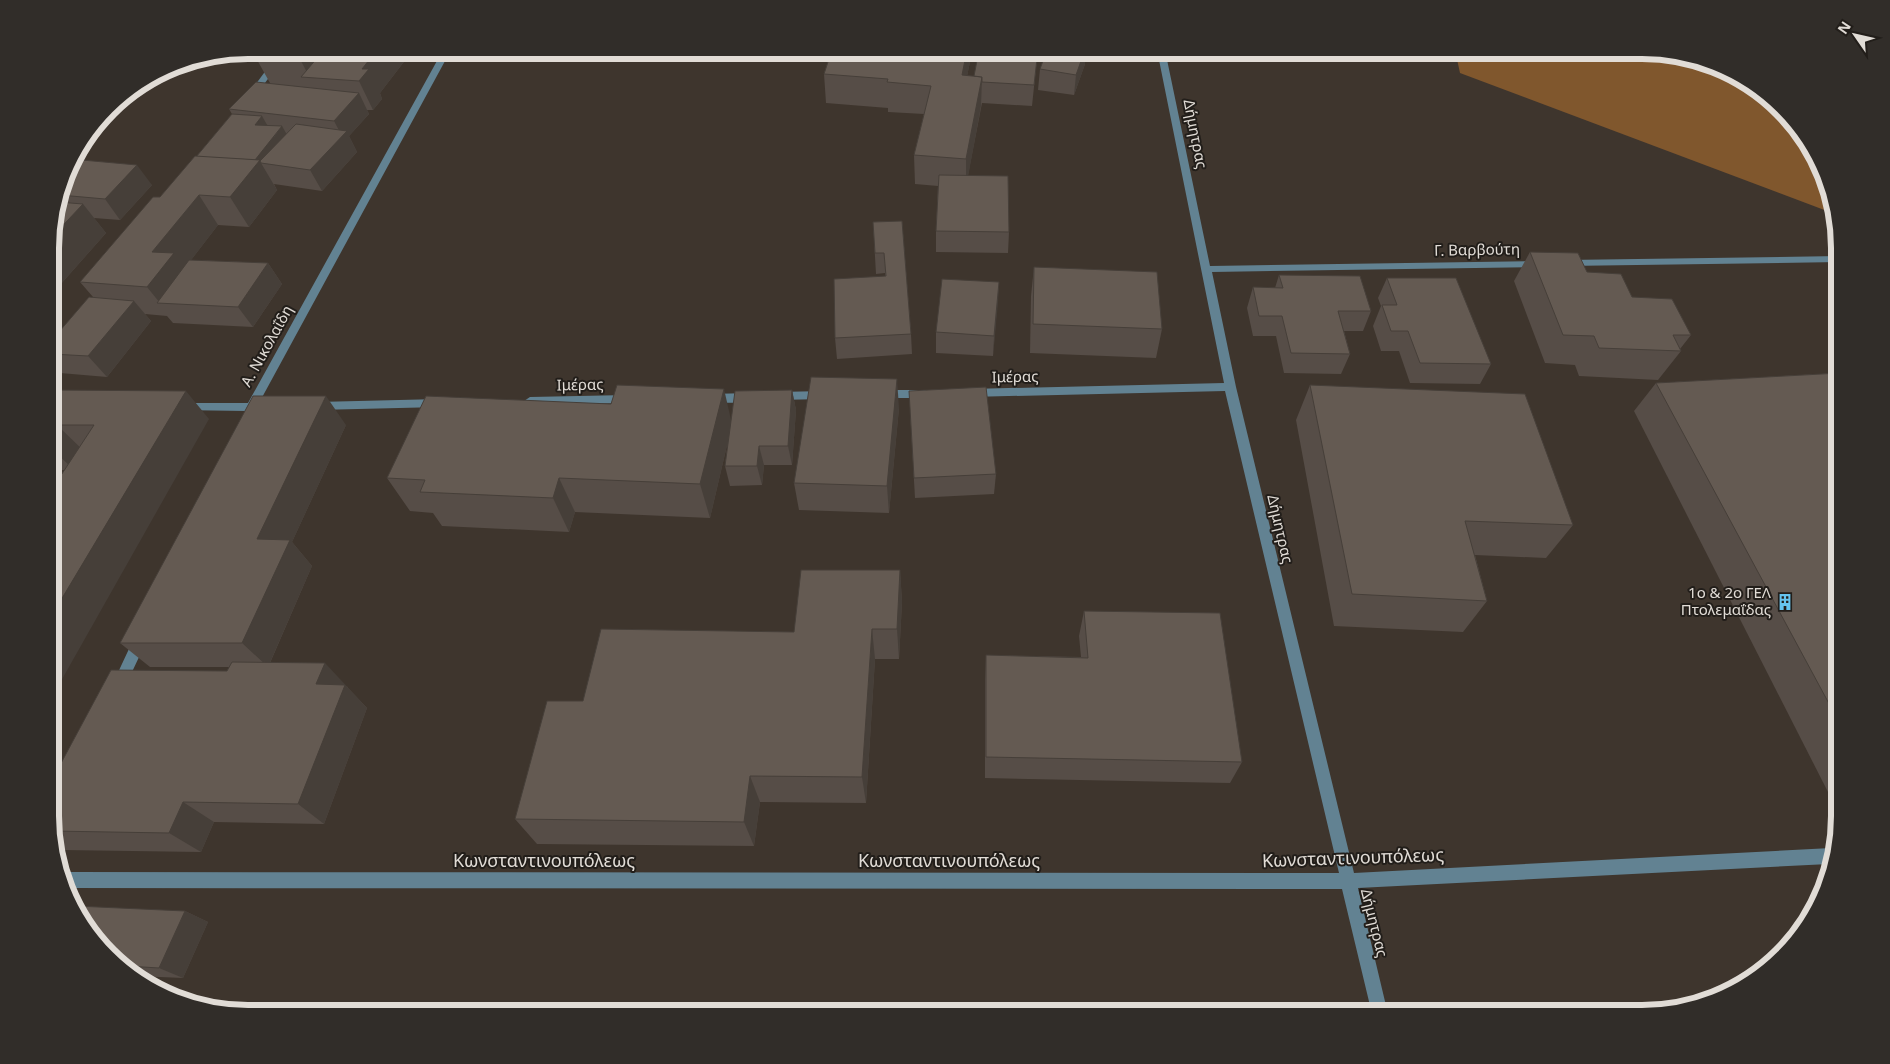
<svg xmlns="http://www.w3.org/2000/svg" width="1890" height="1064" viewBox="0 0 1890 1064" font-family="'Noto Sans',sans-serif">
<rect width="100%" height="100%" fill="#3e352d"/>
<polygon fill="#80572d" points="1455,50 1642,50 1693,57 1741,76 1807,138 1830,185 1835,214 1460,73"/>
<g fill="none" stroke-linecap="round" stroke-linejoin="round">
<g fill="#628292" fill-rule="evenodd">
<polygon points="281,50 289,50 254,98 248,98 247,96"/>
<polygon points="443,50 451,50 259,403 266,404 268,407 266,410 250,413 246,411 178,410 176,407 182,403 248,403"/>
<polygon points="1157,50 1165,50 1210,266 1538,261 1543,264 1538,267 1212,272 1236,387 1354,873 1831,848 1833,849 1829,864 1358,888 1388,1014 1372,1014 1342,889 69,888 64,873 66,872 1339,873 1225,391 970,397 964,393 970,389 1224,383"/>
<polygon points="1243,50 1393,50 1393,51 1389,54 1247,53"/>
<polygon points="1840,256 1840,262 1566,266 1561,263 1566,260"/>
<polygon points="882,390 925,390 931,394 925,398 882,398 876,394"/>
<polygon points="825,391 831,395 825,399 777,400 771,396 777,392"/>
<path d="M 750,393 L 756,397 C 751,404 709,405 704,398 L 710,394 Z"/>
<polygon points="627,395 633,399 627,403 530,405 524,401 530,397"/>
<polygon points="440,399 446,403 440,407 317,410 311,406 317,402"/>
<polygon points="140,634 145,636 147,640 124,689 119,691 114,689 112,685 114,681 135,636"/>
</g>
</g>
<g fill="#564d47">
<polygon points="263,50 413,50 380,93 382,99 373,110 367,110 369,114 349,136 357,152 322,191 274,184 277,190 249,227 218,225 191,260 268,263 282,284 253,327 173,323 167,316 145,314 151,321 107,377 60,373 52,365 52,340 93,297 80,282 160,197 196,157 232,114 229,109 270,83 256,58"/>
<polygon points="832,50 971,50 971,57 967,76 974,76 1037,58 1032,106 982,103 968,175 1009,232 1008,253 936,252 936,231 938,186 915,184 914,155 924,114 888,112 888,108 826,103 824,74"/>
<polygon points="1085,64 1074,95 1038,90 1040,69"/>
<polygon points="71,160 152,185 120,220 94,218 106,233 52,294 52,222"/>
<polygon points="902,221 911,334 912,354 837,359 835,338 885,276 885,273 876,274 873,222"/>
<polygon points="1530,252 1587,272 1632,297 1691,335 1680,349 1681,351 1658,380 1579,376 1575,365 1545,363 1514,281"/>
<polygon points="1034,267 1162,329 1156,358 1030,353 1031,296"/>
<polygon points="1279,275 1371,311 1363,331 1344,331 1350,354 1341,374 1284,373 1276,336 1253,336 1247,308 1253,287 1275,288"/>
<polygon points="1387,278 1491,364 1480,384 1410,383 1399,351 1381,351 1373,326 1381,306 1378,298"/>
<polygon points="999,282 993,356 936,353 936,332"/>
<polygon points="1840,373 1840,792 1828,792 1634,411 1656,383"/>
<polygon points="1310,385 1573,525 1546,558 1475,555 1487,601 1463,632 1334,626 1296,420"/>
<polygon points="52,390 209,419 64,470 52,470"/>
<polygon points="792,390 796,410 792,465 764,465 762,485 730,486 725,466 728,441 710,518 575,512 569,532 442,526 433,513 410,511 387,478 731,420"/>
<polygon points="899,408 889,513 799,510 794,483"/>
<polygon points="910,411 996,474 994,494 915,498"/>
<polygon points="346,425 292,542 312,566 270,663 348,687 348,688 367,708 324,824 214,822 201,852 62,850 53,845 52,842 52,780 227,671 230,667 150,667 120,643"/>
<polygon points="900,570 902,602 899,659 875,659 866,803 760,802 754,846 537,844 515,819 583,701 794,632"/>
<polygon points="1084,611 1242,762 1230,783 985,778 985,679 986,655 1081,657 1079,636"/>
<polygon points="185,911 208,922 183,978 137,976 83,926"/>
</g>
<g fill="#463f39">
<polygon points="310,50 320,50 331,72 310,78 301,61"/>
<polygon points="377,50 413,50 380,93 382,99 373,110 359,81 362,69"/>
<polygon points="967,50 971,50 971,57 961,105 962,75"/>
<polygon points="1085,50 1086,50 1085,64 1074,95 1076,75"/>
<polygon points="982,77 981,106 966,188 966,159"/>
<polygon points="359,93 369,114 349,136 357,152 322,191 310,170 342,136 334,121"/>
<polygon points="262,116 274,137 282,126 294,147 261,163 277,190 249,227 230,197 255,125"/>
<polygon points="137,165 152,185 120,220 105,199"/>
<polygon points="199,195 218,225 185,268 160,303 147,287 152,252"/>
<polygon points="83,204 106,233 52,294 52,237"/>
<polygon points="268,263 282,284 253,327 238,307"/>
<polygon points="999,282 998,303 993,356 994,336"/>
<polygon points="134,301 151,321 107,377 88,356"/>
<polygon points="897,379 899,408 889,513 887,486"/>
<polygon points="724,389 732,424 710,518 700,484"/>
<polygon points="792,390 796,410 792,465 788,446"/>
<polygon points="186,391 209,419 52,697 52,615"/>
<polygon points="326,396 346,425 292,542 312,566 268,667 242,643 257,539"/>
<polygon points="57,425 86,453 74,470 52,449 52,433"/>
<polygon points="759,446 764,465 762,485 757,466"/>
<polygon points="559,478 575,512 569,532 553,498"/>
<polygon points="900,570 902,602 899,659 897,629"/>
<polygon points="872,629 875,659 866,803 862,777"/>
<polygon points="325,663 367,708 324,824 298,804 316,684"/>
<polygon points="52,726 58,730 52,740"/>
<polygon points="750,776 760,802 754,846 744,822"/>
<polygon points="183,802 214,822 201,852 169,833"/>
<polygon points="185,911 208,922 183,978 159,968"/>
</g>
<g fill="#645a52" stroke="#463f39">
<polygon points="263,50 310,50 301,61 256,58"/>
<polygon points="324,50 377,50 362,69 369,69 359,81 301,77"/>
<polygon points="832,50 967,50 962,75 982,77 966,159 914,155 931,86 887,82 888,79 824,74"/>
<polygon points="979,50 1038,50 1034,85 982,82 982,77 974,76"/>
<polygon points="1047,50 1085,50 1076,75 1040,69"/>
<polygon points="256,82 359,93 334,121 229,109"/>
<polygon points="232,114 262,116 255,125 282,126 255,160 196,157"/>
<polygon points="296,124 347,131 310,170 261,163 260,161"/>
<polygon points="195,156 260,160 230,197 199,195 152,252 174,253 147,287 80,282 153,197 160,197"/>
<polygon points="71,159 137,165 105,199 60,195"/>
<polygon points="939,175 1008,176 1009,232 936,231"/>
<polygon points="58,202 83,204 52,237 52,222"/>
<polygon points="902,221 911,334 835,338 834,279 886,276 884,253 875,253 873,222"/>
<polygon points="1530,252 1578,253 1587,272 1621,274 1632,297 1672,299 1691,335 1673,335 1681,351 1599,348 1594,336 1563,335"/>
<polygon points="189,260 268,263 238,307 157,303"/>
<polygon points="1034,267 1157,272 1162,329 1033,324"/>
<polygon points="1279,275 1360,276 1371,311 1338,311 1350,354 1291,353 1282,316 1259,316 1253,287 1283,288"/>
<polygon points="1387,278 1456,278 1491,364 1420,363 1408,331 1391,331 1382,305 1397,305"/>
<polygon points="942,279 999,282 994,336 936,332"/>
<polygon points="89,297 134,301 88,356 52,354 52,340"/>
<polygon points="1840,373 1840,724 1656,383"/>
<polygon points="811,377 897,379 887,486 794,483"/>
<polygon points="617,385 724,389 700,484 559,478 553,498 420,492 425,480 387,478 426,396 611,404"/>
<polygon points="1310,385 1525,394 1573,525 1465,521 1487,601 1352,594"/>
<polygon points="986,387 996,474 914,478 909,391"/>
<polygon points="52,390 186,391 52,615 52,489 94,425 57,425 52,433"/>
<polygon points="792,390 788,446 759,446 757,466 725,466 735,391"/>
<polygon points="253,396 326,396 257,539 290,540 242,643 120,643"/>
<polygon points="801,570 900,570 897,629 872,629 862,777 750,776 744,822 515,819 547,701 583,701 601,629 794,632"/>
<polygon points="1084,611 1220,613 1242,762 986,757 986,655 1088,658"/>
<polygon points="232,662 325,663 316,684 345,685 298,804 183,802 169,833 52,831 52,780 111,670 227,671"/>
<polygon points="76,906 185,911 159,968 127,966 83,926"/>
</g>
<defs>
<g id="building-bare" transform="scale(1.35)"><path d="M-4-6H4V6H1V3H-1V6H-4ZM-2.5-4.3h1.7v1.8h-1.7ZM.8-4.3h1.7v1.8H.8ZM-2.5-1h1.7V.8h-1.7ZM.8-1h1.7V.8H.8Z" fill="#66c4ef" stroke="#221e1a" stroke-width="2.5" paint-order="stroke"/></g>
</defs>
<g fill-rule="evenodd">
<use href="#building-bare" x="1785" y="602"/>
</g>
<g text-anchor="middle" stroke-width="4" stroke-linejoin="round" paint-order="stroke">
<g font-size="15" fill="#e1dcd6" stroke="#221e1a">
<text transform="translate(1195 134) rotate(79)" y="5">Δήμητρας</text>
<text transform="translate(1477 250) rotate(-1)" y="5">Γ. Βαρβούτη</text>
<text transform="translate(267 346) rotate(-61)" y="5">Α. Νικολαΐδη</text>
<text transform="translate(1015 377) rotate(-1)" y="5">Ιμέρας</text>
<text transform="translate(580 385) rotate(-1)" y="5">Ιμέρας</text>
<text transform="translate(1280 529) rotate(77)" y="5">Δήμητρας</text>
<text transform="translate(1374 923) rotate(76)" y="5">Δήμητρας</text>
</g>
<g font-size="15" fill="#e1dcd6" stroke="#221e1a" text-anchor="end">
<text x="1771" y="598">1ο &amp; 2ο ΓΕΛ<tspan x="1771" dy="17">Πτολεμαΐδας</tspan></text>
</g>
<g font-size="18" fill="#e1dcd6" stroke="#221e1a">
<text transform="translate(1353 858) rotate(-2)" y="6">Κωνσταντινουπόλεως</text>
<text x="544" y="867">Κωνσταντινουπόλεως</text>
<text x="949" y="867">Κωνσταντινουπόλεως</text>
</g>
</g>
<path d="M0 0H1890V1064H0ZM248 59H1642A189 189 0 0 1 1831 248V816A189 189 0 0 1 1642 1005H248A189 189 0 0 1 59 816V248A189 189 0 0 1 248 59Z" fill="#312d29" fill-rule="evenodd"/>
<path fill="none" stroke="#e1dcd6" stroke-width="6" d="M248 59H1642A189 189 0 0 1 1831 248V816A189 189 0 0 1 1642 1005H248A189 189 0 0 1 59 816V248A189 189 0 0 1 248 59Z"/>
<g transform="translate(1855 35) rotate(304)" stroke="#221e1a" stroke-width="4" paint-order="stroke">
<path d="M0-4L9 19L0 12L-9 19Z" fill="#e1dcd6"/>
<text y="-8" font-size="14" font-weight="bold" text-anchor="middle" fill="#e1dcd6">N</text>
</g>
</svg>
